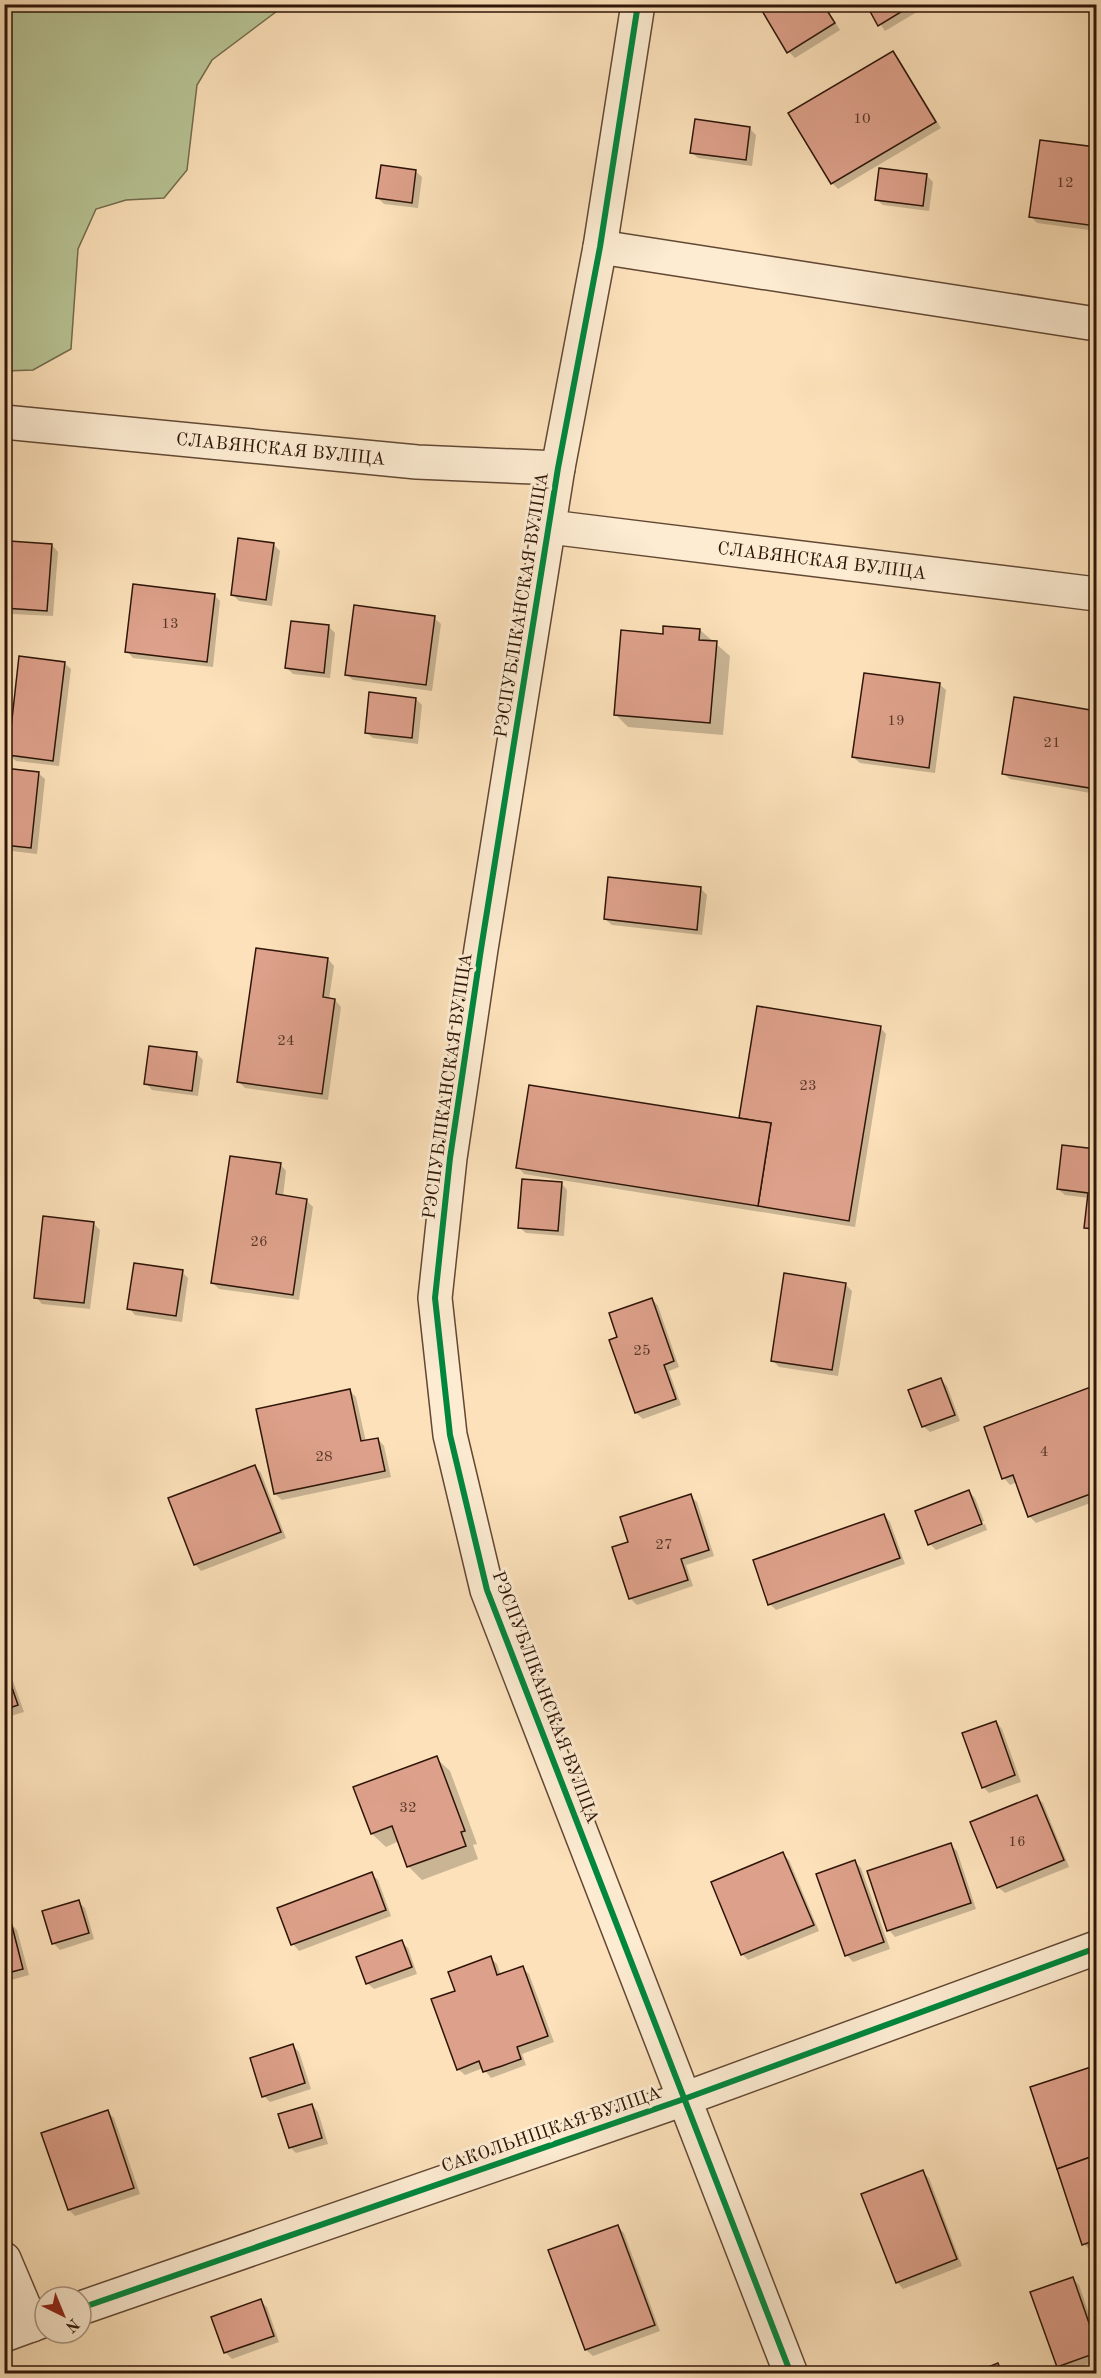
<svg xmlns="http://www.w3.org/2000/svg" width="1101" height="2378" viewBox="0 0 1101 2378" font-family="'Old Standard TT',serif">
<rect width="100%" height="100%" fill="#fce1ba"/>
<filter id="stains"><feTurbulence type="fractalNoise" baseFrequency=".00333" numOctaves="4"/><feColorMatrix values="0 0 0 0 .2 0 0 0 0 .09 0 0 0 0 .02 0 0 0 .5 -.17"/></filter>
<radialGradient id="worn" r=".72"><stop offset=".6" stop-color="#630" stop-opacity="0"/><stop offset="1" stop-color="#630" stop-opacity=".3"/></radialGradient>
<polygon fill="#b8c495" stroke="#736c4e" stroke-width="1.5" points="4,5 285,5 212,60 197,85 187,170 164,198 126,200 96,209 78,249 71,349 33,370 5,371"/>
<g fill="#0003">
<polygon points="759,4 824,4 840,30 795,58 789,52"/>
<polygon points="867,4 919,4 922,9 885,31"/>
<polygon points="893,53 899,59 941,128 838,189 832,183"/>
<polygon points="749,128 756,135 752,166 698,158 691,152"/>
<polygon points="1041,141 1096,148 1096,231 1037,223 1031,217"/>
<polygon points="415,171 422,177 418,208 384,204 378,198"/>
<polygon points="926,175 933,182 929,211 883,205 876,199"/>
<polygon points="52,545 58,552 53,616 12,614 6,607"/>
<polygon points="274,545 280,551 272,606 239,601 232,594"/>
<polygon points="214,595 220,601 213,667 133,658 127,651"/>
<polygon points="434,618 441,624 432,691 353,680 346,674"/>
<polygon points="329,627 335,633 330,678 293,674 287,668"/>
<polygon points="700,630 730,656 723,735 628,727 615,714 664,635"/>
<polygon points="64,663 71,669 59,766 16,761 9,755"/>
<polygon points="939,684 946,690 935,773 860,763 853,757"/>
<polygon points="416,699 422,705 418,744 373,738 366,732"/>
<polygon points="1015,699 1096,712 1096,794 1010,779 1003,773"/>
<polygon points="4,769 38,773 45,779 37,854 4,850"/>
<polygon points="700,888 707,895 702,935 612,925 605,919"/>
<polygon points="328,959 334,966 329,999 335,1000 341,1007 328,1100 245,1088 239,1082"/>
<polygon points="880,1027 886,1034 855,1227 524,1174 518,1167 741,1120"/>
<polygon points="197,1054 203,1060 198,1096 152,1090 146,1083"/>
<polygon points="1063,1146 1096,1150 1096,1234 1092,1234 1086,1227 1089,1198 1065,1195 1058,1189"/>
<polygon points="280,1164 286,1171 283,1197 306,1200 313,1207 299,1300 219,1289 213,1283"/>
<polygon points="561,1183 567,1190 564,1236 526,1233 519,1227"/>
<polygon points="93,1223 100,1230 90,1309 42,1304 36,1297"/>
<polygon points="182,1272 188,1278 182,1322 135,1315 129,1308"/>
<polygon points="846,1285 852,1291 838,1376 779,1367 772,1360"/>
<polygon points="652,1299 658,1306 679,1367 669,1371 681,1405 643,1419 636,1413 611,1341 619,1338"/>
<polygon points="941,1380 947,1386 960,1421 930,1432 923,1426"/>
<polygon points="1096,1387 1096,1501 1036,1523 1029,1516 1017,1482 1010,1485 1004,1478 986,1428"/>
<polygon points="350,1391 356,1397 366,1442 378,1439 384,1446 391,1477 282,1500 275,1494"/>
<polygon points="255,1466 261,1473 286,1538 201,1571 195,1564"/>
<polygon points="969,1492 975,1498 984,1521 930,1542 930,1545 917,1512"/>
<polygon points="690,1496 697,1502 714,1556 686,1565 693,1586 637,1605 630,1598 629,1543"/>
<polygon points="884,1515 890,1522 905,1564 776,1610 770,1604"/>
<polygon points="985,1524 987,1530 936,1550 931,1545"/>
<polygon points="7,1675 13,1681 24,1712 4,1718 4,1676"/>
<polygon points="996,1722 1002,1729 1021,1782 989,1793 983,1787"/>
<polygon points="436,1758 450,1771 477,1844 473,1845 478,1859 422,1880 409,1867 399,1841 386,1847 372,1834 355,1788"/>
<polygon points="1037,1797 1043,1803 1069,1867 1005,1893 998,1887"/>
<polygon points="950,1845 957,1851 976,1909 895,1937 889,1930"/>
<polygon points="783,1854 789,1860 819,1931 748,1960 742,1954"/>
<polygon points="854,1861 861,1868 890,1949 853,1962 847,1955 818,1875"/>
<polygon points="371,1874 378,1880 391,1916 299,1951 293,1944 279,1909"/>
<polygon points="78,1902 85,1908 94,1939 60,1950 53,1943"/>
<polygon points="11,1924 17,1930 29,1975 4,1982 4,1926"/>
<polygon points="401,1942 408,1948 417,1974 374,1989 367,1983"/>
<polygon points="490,1958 497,1964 501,1976 522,1968 529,1974 554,2042 522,2054 526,2065 491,2078 483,2068 465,2075 458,2069 457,1992"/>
<polygon points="293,2046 299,2052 311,2089 270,2102 264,2096"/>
<polygon points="1091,2068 1096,2074 1096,2248 1090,2250 1084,2244"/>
<polygon points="312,2105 318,2112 328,2144 296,2153 290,2147"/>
<polygon points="107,2112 114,2118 140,2194 75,2216 69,2210"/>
<polygon points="922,2172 929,2178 962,2266 903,2289 897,2282"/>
<polygon points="618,2227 624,2233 660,2331 593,2356 586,2350 550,2251"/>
<polygon points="1072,2278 1079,2285 1096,2334 1096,2361 1065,2373 1058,2367 1032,2293"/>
<polygon points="260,2301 267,2307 279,2342 232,2359 226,2353 213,2318"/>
<polygon points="1050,2370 1054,2374 1041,2374"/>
</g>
<g fill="#dda08a" stroke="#2e1508" stroke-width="1.5">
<polygon points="758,4 823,4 835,23 787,53"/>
<polygon points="866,4 914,4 878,26"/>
<polygon points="893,51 936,122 831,184 788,113"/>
<polygon points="695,119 750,127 746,160 690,153"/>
<polygon points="1040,140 1096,147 1096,226 1029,217"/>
<polygon points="381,165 416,170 412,203 376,198"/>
<polygon points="879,168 927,174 923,206 875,200"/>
<polygon points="238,538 274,543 266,600 231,595"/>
<polygon points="9,541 52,544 47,611 4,608"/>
<polygon points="133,584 215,594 207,662 125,652"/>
<polygon points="354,605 435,616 426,685 345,675"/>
<polygon points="291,621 329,625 324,673 285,668"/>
<polygon points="663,626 700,629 699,640 717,641 710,723 614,715 621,630 663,634"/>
<polygon points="19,656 65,662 53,761 8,755"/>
<polygon points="864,673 940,683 929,768 852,757"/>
<polygon points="369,692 416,698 412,738 365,733"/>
<polygon points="1014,697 1096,711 1096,789 1002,774"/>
<polygon points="4,768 39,772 31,848 4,845"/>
<polygon points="608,877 701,887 697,930 604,919"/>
<polygon points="256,948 328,958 323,997 335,999 322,1094 237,1082"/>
<polygon points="757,1006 881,1026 849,1221 758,1206 771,1123 739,1118"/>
<polygon points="149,1046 197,1052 192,1091 144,1084"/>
<polygon points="529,1085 771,1123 758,1206 516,1168"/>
<polygon points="1062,1145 1096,1149 1096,1229 1084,1228 1088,1193 1057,1189"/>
<polygon points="230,1156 281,1163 276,1194 307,1199 293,1295 211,1283"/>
<polygon points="522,1179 562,1182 558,1231 518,1228"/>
<polygon points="43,1216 94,1222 84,1303 34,1298"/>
<polygon points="134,1263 183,1270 176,1316 127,1309"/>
<polygon points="784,1273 846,1283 832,1370 771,1361"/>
<polygon points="652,1298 674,1361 664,1365 676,1399 635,1413 609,1340 617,1337 609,1313"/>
<polygon points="941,1378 955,1415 922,1427 908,1390"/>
<polygon points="1096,1385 1096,1492 1028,1517 1013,1475 1002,1479 984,1427"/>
<polygon points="350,1389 361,1441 378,1438 385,1471 274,1494 256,1409"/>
<polygon points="255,1465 281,1532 194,1565 168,1498"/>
<polygon points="969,1490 982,1524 928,1545 915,1511"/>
<polygon points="691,1494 709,1550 681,1559 688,1580 629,1599 612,1547 628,1542 620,1517"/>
<polygon points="884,1514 900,1558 768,1605 753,1560"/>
<polygon points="7,1673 18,1705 4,1710 4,1674"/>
<polygon points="996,1721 1015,1775 982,1788 962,1733"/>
<polygon points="437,1756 465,1831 461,1832 466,1846 407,1867 392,1826 371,1834 353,1787"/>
<polygon points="1037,1795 1064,1860 997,1888 970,1822"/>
<polygon points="951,1843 971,1903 887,1931 867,1871"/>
<polygon points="783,1852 814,1925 741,1955 711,1882"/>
<polygon points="855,1860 884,1942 845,1956 816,1874"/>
<polygon points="372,1872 386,1910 291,1945 277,1908"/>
<polygon points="79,1900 89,1933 52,1944 42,1911"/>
<polygon points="11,1922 23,1969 4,1974 4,1924"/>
<polygon points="402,1940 412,1967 366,1984 356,1957"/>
<polygon points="491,1956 497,1975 523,1966 548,2036 517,2047 521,2059 502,2066 483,2072 479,2061 457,2070 431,1999 455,1991 448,1972"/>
<polygon points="293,2044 305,2083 262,2097 250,2058"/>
<polygon points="1091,2067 1096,2083 1096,2155 1057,2169 1030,2087"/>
<polygon points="312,2104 322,2138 289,2148 278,2114"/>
<polygon points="108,2110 134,2188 68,2210 41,2133"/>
<polygon points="1096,2155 1096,2240 1082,2245 1057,2169"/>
<polygon points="923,2170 957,2259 896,2283 861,2194"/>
<polygon points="618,2225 655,2325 585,2350 548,2250"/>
<polygon points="1073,2277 1096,2343 1096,2353 1057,2367 1030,2292"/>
<polygon points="261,2299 274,2336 224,2353 211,2317"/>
<polygon points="998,2363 1002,2374 971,2374"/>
</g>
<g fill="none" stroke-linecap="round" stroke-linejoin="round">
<g stroke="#624834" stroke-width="36">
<g id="street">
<polyline points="638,4 600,247 558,468 481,949 450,1158 435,1298 450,1435 487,1590 791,2374"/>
<polyline points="600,247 1096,324"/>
<path id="s1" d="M 4,422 L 417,462 L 558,468"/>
<path id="s2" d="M 550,527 L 1096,594"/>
<polyline points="4,2259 32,2325"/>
<polyline points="81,2308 684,2099 1096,1948"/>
<polyline points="4,2335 45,2320"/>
</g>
</g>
<use href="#street" stroke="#fdecd2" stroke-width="33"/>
<g stroke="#fdecd2" stroke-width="10">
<g id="cycleway">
<polyline points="638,4 600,247 558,468 481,949 450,1158 435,1298 450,1435 487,1590 791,2374"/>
<polyline points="81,2308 684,2099 1096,1948"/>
</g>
</g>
<use href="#cycleway" stroke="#00873e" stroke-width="6"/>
</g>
<g text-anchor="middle" stroke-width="6" stroke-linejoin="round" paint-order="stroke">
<g font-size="15" fill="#5a3828">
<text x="862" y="123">10</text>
<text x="1065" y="187">12</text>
<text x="170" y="628">13</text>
<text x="896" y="725">19</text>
<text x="1052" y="747">21</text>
<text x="286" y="1045">24</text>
<text x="808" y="1090">23</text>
<text x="259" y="1246">26</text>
<text x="642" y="1355">25</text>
<text x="1044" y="1456">4</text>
<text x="324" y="1461">28</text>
<text x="664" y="1549">27</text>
<text x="408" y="1812">32</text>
<text x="1017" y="1846">16</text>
</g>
<g font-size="18" fill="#2e1508" stroke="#fdecd2">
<text dy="6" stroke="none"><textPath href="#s1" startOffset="278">СЛАВЯНСКАЯ ВУЛІЦА</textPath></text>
<text dy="6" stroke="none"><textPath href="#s2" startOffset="274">СЛАВЯНСКАЯ ВУЛІЦА</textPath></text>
<text transform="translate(521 605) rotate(-81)" y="6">РЭСПУБЛІКАНСКАЯ ВУЛІЦА</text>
<text transform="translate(447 1086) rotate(-82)" y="6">РЭСПУБЛІКАНСКАЯ ВУЛІЦА</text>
<text transform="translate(546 1697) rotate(69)" y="6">РЭСПУБЛІКАНСКАЯ ВУЛІЦА</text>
<text transform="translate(551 2129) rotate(-19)" y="6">САКОЛЬНІЦКАЯ ВУЛІЦА</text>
</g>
</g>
<rect width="1101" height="2378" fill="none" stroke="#fce1ba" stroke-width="24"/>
<rect x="6" y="6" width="1089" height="2366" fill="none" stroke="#2e1508" stroke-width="3"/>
<rect x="12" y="12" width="1077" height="2354" fill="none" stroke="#2e1508" stroke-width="1.5"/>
<g transform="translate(63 2315) rotate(137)"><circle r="28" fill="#fdecd2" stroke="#aa9681" stroke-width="1.5"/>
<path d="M0-4.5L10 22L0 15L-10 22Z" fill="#8f2418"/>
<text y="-9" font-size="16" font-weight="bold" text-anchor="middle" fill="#2e1508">N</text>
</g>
<rect width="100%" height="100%" filter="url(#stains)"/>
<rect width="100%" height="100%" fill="url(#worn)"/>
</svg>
